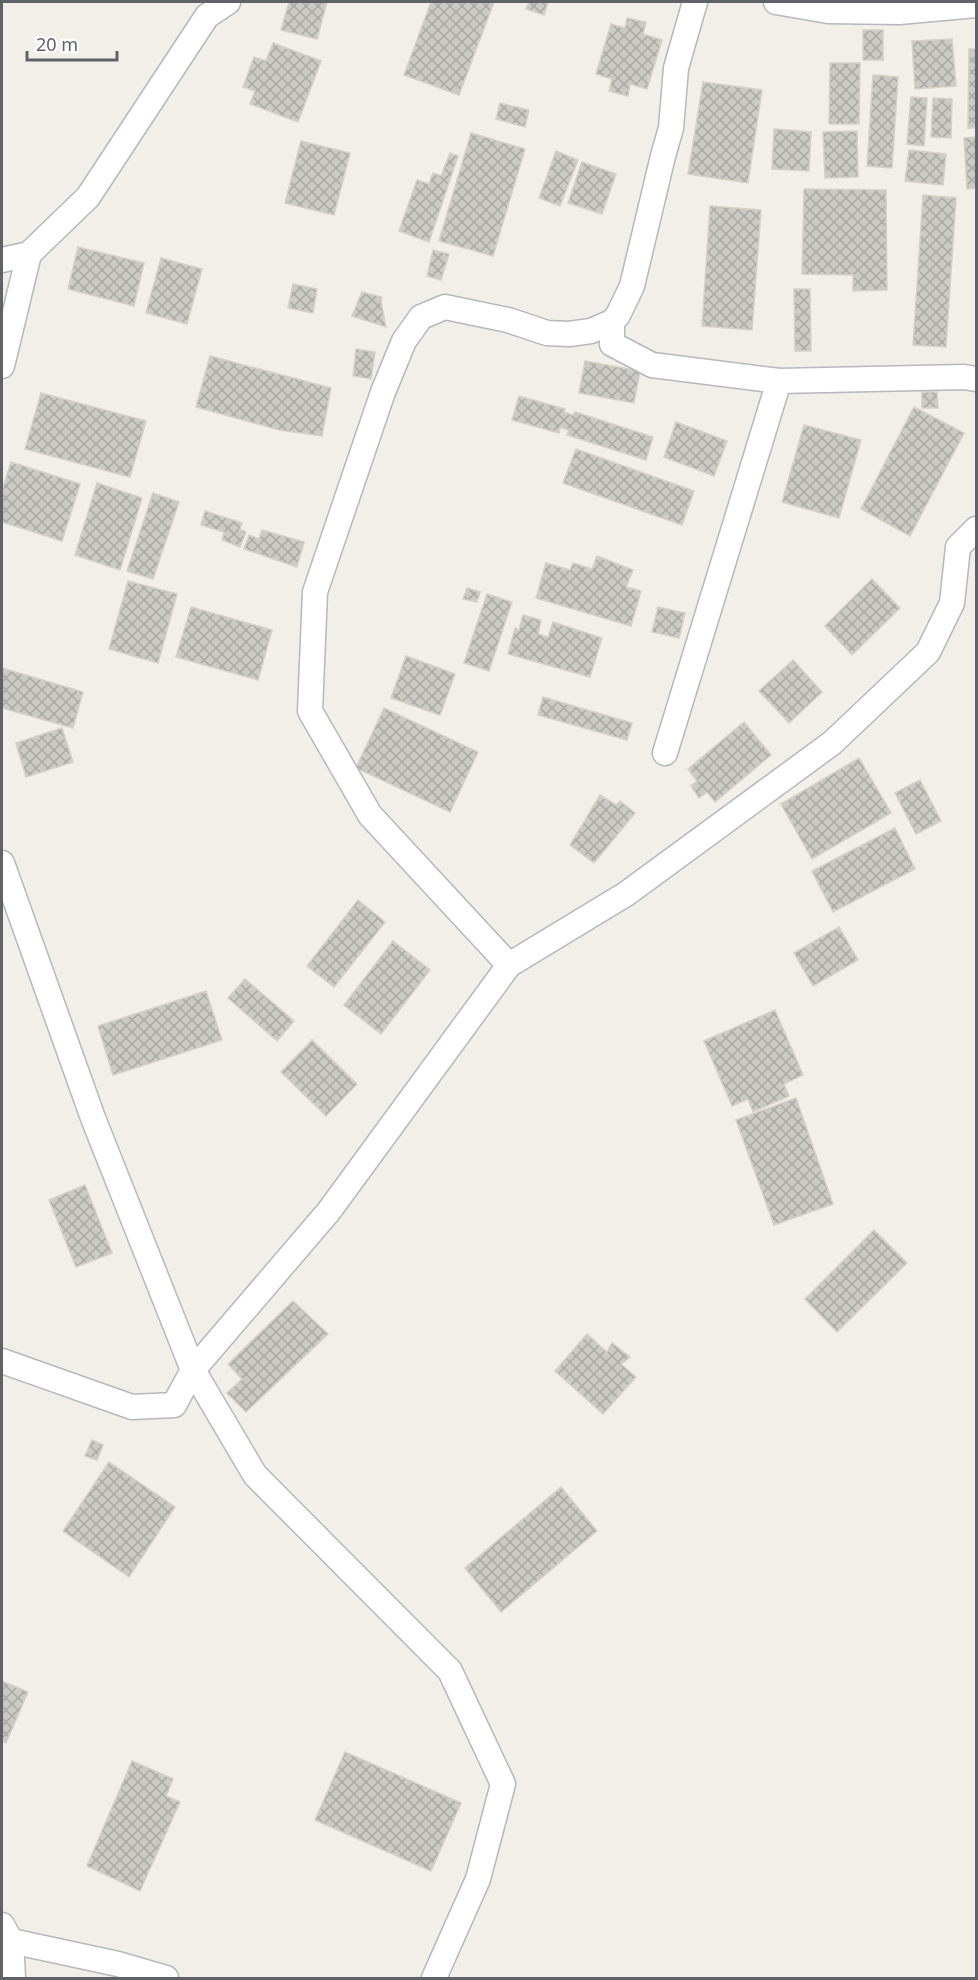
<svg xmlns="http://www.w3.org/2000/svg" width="978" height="1980" viewBox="0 0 978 1980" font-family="'Noto Sans',sans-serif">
<defs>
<pattern id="building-cross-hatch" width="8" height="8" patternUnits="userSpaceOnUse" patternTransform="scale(1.5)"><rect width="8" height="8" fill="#cccac5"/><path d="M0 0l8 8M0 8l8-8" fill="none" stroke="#a9a8a4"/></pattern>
</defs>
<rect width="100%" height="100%" fill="#f1efe8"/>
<g fill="url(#building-cross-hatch)" stroke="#d6d1c6" stroke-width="1.5">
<polygon points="289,2 327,2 317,39 281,30"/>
<polygon points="431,2 494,2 459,95 404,75"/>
<polygon points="529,2 548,2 544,15 526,9"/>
<polygon points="627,18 646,22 643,34 662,40 647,89 630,84 628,96 609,91 612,79 596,74 611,24 625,28"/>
<rect x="863" y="30" width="20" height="30"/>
<polygon points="952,39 956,86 915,89 912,41"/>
<polygon points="273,43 321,61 298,122 250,104 255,91 243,87 254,57 266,61"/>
<polygon points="969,49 976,49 976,128 968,128"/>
<polygon points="830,63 860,63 859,124 829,124"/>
<polygon points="873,75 898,77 892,168 867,166"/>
<polygon points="703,82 762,90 748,183 688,174"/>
<polygon points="911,97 927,98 924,146 907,144"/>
<polygon points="933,98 952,99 951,138 931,137"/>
<polygon points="500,103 529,110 525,127 496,119"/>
<polygon points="774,129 811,132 809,171 772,169"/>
<polygon points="857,131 858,177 825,178 823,132"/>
<polygon points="471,133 525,149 493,256 439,241"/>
<polygon points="976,137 976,188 967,189 964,138"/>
<polygon points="301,141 350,153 334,215 285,203"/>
<polygon points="909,150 946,154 943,185 905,181"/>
<polygon points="556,151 578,160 560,206 539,198"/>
<polygon points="450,153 458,156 429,242 399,231 417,180 429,184 433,173 441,176"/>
<polygon points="582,162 616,174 602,214 568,203"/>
<polygon points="804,189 886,190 887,290 853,291 853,275 802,274"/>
<polygon points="923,195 956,198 946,347 913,345"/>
<polygon points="710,206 761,210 752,330 702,326"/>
<polygon points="78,247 144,263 134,306 68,289"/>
<polygon points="433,250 449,254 441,280 427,276"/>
<polygon points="161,258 202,269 187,324 146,313"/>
<polygon points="293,284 317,289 313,313 288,308"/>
<polygon points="794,289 810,289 811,351 795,351"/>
<polygon points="362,292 382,297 381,302 386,327 352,316"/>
<polygon points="356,349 375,352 371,379 353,376"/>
<polygon points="210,356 331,388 322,436 279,430 196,407"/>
<polygon points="585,361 640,371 634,403 579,393"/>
<polygon points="922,392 937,392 938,408 922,408"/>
<polygon points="41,393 146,421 130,477 25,449"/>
<polygon points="519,396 565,409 564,412 573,415 575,412 653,437 646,460 567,435 569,430 560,427 559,433 512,420"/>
<polygon points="914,407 964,433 910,536 861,509"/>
<polygon points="676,422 727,441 714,476 664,457"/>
<polygon points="804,425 861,440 839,518 782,502"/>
<polygon points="576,449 694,491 682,525 563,483"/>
<polygon points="11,462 80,484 62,541 2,522 2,491"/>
<polygon points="97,483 142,498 120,570 75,555"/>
<polygon points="153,493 179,502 153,579 127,571"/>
<polygon points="205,511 242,523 240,529 246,532 240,547 222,540 224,532 201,525"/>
<polygon points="262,530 304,542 297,567 244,549 249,535 259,539"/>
<polygon points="597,556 633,570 626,587 641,591 631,626 536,598 546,563 570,570 573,563 592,569"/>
<polygon points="872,579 900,608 852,655 825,626"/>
<polygon points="128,581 177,594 158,663 109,649"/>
<polygon points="467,588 480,592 477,602 463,599"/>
<polygon points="487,594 512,602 489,671 464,663"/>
<polygon points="191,607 272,630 258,680 176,657"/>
<polygon points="658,607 685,613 679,638 652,632"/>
<polygon points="523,615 541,620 538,634 548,637 553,622 602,638 590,677 508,654 515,628 519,630"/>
<polygon points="406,656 455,674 440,715 391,698"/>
<polygon points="793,660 822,692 789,723 759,691"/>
<polygon points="2,668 83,692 73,728 2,708"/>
<polygon points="543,697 632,723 627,740 538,715"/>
<polygon points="384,708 478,752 450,812 356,768"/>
<polygon points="744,722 771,755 715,802 707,792 699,798 691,786 697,781 688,769"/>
<polygon points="62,728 73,762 26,777 16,743"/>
<polygon points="859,758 891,813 812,859 781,804"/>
<polygon points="920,780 941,821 916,834 895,793"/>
<polygon points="600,795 616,805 620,801 635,813 594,863 570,845"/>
<polygon points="895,828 915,869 833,912 812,871"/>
<polygon points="358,900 385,922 334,987 307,966"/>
<polygon points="839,927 858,960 813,986 794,953"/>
<polygon points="393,941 430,970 381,1034 344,1005"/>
<polygon points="245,979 294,1021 277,1041 228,998"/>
<polygon points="206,991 222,1040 113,1075 98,1026"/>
<polygon points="775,1010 803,1075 784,1084 789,1096 753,1112 748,1099 732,1106 704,1041"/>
<polygon points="312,1040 357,1084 326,1116 281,1072"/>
<polygon points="796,1098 833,1204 774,1225 736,1120"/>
<polygon points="85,1185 112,1253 76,1267 49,1200"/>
<polygon points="874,1230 907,1263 837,1332 805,1299"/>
<polygon points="293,1301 328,1334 246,1412 227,1393 242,1379 228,1364"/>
<polygon points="587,1334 607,1352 612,1343 630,1357 621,1364 636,1377 603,1414 555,1371"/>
<polygon points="92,1440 103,1445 97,1460 85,1456"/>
<polygon points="109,1462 175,1507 129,1577 63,1531"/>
<polygon points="561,1487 597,1531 501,1612 465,1568"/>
<polygon points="2,1681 28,1692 6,1743 2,1741"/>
<polygon points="345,1752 461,1803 431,1871 315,1820"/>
<polygon points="132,1761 173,1779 166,1796 180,1802 140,1891 87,1866"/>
</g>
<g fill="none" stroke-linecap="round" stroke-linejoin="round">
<g stroke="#b5b8bc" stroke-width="27">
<g id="minor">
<polyline points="776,2 828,11 899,12 976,5"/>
<polyline points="2,260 29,254 88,197 207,16 228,2"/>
<polyline points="612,322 612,344 652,365 779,381 964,377 976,379"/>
<polyline points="2,366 29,254"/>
<polyline points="665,753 779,381"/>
<polyline points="2,863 93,1118 193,1370 255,1475 450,1671 503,1784 478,1879 434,1978"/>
<polyline points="509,965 370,815 310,711 315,592 383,392 404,341 421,317 445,307 508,320 547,333 569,334 591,331 612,322 618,315 632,286 663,156 671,128 676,68 695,2"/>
<polyline points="2,1361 132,1407 174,1405 193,1370 329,1211 509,965 626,894 832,743 928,652 952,603 958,547 976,529"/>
<polyline points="2,1925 11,1941 13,1978"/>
<polyline points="11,1941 118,1964 166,1978"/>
</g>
</g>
<use href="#minor" stroke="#fff" stroke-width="24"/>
</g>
<rect width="978" height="1980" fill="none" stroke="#5f6368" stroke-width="6"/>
<path d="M27 51v9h90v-9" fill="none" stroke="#5f6368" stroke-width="3"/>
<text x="36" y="51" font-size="18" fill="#5f6368" stroke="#ffffff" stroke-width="4.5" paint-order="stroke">20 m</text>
</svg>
